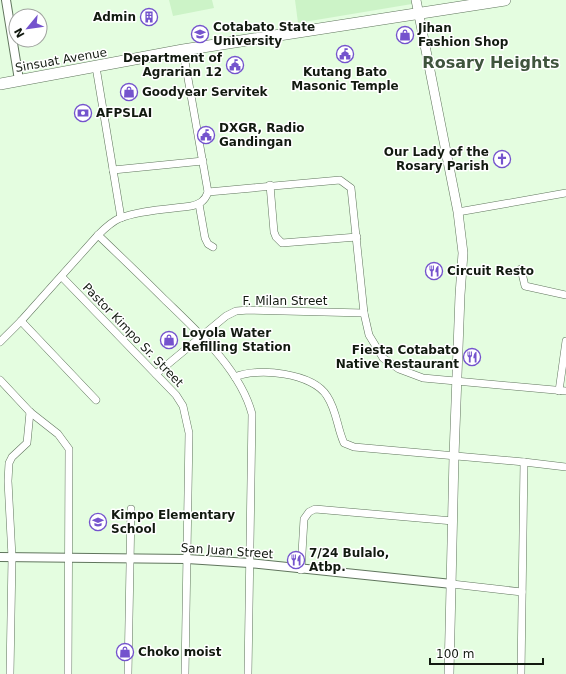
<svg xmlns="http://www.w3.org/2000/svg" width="566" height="674" viewBox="0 0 566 674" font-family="'DejaVu Sans',sans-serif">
<rect width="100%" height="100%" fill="#e4fde0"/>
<g fill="#ccf3c7">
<polygon points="169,0 212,0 214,8 173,16"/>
<polygon points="295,0 411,0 412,4 298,23"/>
</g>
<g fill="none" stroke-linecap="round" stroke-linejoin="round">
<g stroke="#60755d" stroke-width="8">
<g id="minor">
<polyline points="96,67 121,218"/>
<polyline points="113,170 203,161"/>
<polyline points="270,185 274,232 276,237 282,243 357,237"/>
<polyline points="208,192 340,180 351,188 364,313 369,335 383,358 399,369 423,378 566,391"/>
<polyline points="199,204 205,238 208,244 213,247"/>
<polyline points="458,212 566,193"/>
<path d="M 98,235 C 120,256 142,277 164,299 C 197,331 240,369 252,414 L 248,674"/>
<polyline points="521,269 525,286 566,295"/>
<polyline points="62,277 176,395 183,406 189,433 185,674"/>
<polyline points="21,321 96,400"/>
<path d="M 0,342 L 21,321 L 98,235 C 105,228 111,222 120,218 C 140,210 170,209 191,206 C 200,204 205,201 208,192 L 183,50"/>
<polyline points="156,374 226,316 236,311 249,310 364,313"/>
<path d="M 235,377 C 258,367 313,373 327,396 C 337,411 337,428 344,443 L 354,447 L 524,462 L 566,467"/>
<polyline points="0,380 30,412 58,434 69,449 68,674"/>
<polyline points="559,391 566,341"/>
<polyline points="301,570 304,519 309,512 315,509 453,521"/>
<polyline points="452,584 522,592"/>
<polyline points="10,674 12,557 8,481 9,463 12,457 27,443 30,412"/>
<polyline points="128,674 131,509"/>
<polyline points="521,674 524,462"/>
</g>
</g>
<g stroke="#60755d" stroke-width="10">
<g id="tertiary">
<polyline points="6,0 19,80"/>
<polyline points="0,557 187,559 249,563 452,584"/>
</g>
</g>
<g stroke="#60755d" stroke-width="10">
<polyline id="secondary" points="416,0 458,212 463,253 460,295 454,456 449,674"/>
</g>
<g stroke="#60755d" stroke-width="12">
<polyline id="primary" points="0,84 183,50 505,0"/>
</g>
<use href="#minor" stroke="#fff" stroke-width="7"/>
<use href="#tertiary" stroke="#fff" stroke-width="8"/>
<use href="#secondary" stroke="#fff" stroke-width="9"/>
<use href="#primary" stroke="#fff" stroke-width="11"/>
</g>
<defs>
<g id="building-ring" transform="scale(0.9)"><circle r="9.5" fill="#fff" stroke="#7453cd" stroke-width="1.5"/><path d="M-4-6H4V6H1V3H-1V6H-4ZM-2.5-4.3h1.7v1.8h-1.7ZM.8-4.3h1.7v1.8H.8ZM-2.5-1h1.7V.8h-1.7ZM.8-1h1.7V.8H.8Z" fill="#7453cd"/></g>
<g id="university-ring" transform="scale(0.9)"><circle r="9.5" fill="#fff" stroke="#7453cd" stroke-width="1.5"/><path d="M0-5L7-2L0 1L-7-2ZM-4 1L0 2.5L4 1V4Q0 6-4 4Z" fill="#7453cd"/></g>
<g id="shop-ring" transform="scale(0.9)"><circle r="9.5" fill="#fff" stroke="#7453cd" stroke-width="1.5"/><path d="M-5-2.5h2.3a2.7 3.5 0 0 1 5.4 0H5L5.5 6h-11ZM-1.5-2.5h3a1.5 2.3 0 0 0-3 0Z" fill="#7453cd"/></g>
<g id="civic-ring" transform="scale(0.9)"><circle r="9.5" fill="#fff" stroke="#7453cd" stroke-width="1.5"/><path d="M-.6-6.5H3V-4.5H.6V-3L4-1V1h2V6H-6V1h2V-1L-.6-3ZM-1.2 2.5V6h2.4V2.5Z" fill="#7453cd"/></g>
<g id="bank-ring" transform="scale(0.9)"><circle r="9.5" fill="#fff" stroke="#7453cd" stroke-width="1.5"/><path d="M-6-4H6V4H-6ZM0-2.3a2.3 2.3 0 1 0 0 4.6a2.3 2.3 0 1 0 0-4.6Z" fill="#7453cd"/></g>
<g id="church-ring" transform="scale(0.9)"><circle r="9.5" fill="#fff" stroke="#7453cd" stroke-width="1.5"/><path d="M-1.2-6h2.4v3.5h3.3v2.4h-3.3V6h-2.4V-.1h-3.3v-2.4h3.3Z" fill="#7453cd"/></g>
<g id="restaurant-ring" transform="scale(0.9)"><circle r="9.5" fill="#fff" stroke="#7453cd" stroke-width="1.5"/><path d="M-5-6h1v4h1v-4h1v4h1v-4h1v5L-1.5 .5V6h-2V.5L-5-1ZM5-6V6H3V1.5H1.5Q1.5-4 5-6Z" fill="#7453cd"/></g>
<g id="school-ring" transform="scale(0.9)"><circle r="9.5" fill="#fff" stroke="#7453cd" stroke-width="1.5"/><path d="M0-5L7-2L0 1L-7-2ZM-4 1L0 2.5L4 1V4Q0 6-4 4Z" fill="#7453cd"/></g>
</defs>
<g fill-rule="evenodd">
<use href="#building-ring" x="149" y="17"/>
<use href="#university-ring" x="200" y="34"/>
<use href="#shop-ring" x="405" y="35"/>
<use href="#civic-ring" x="345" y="54"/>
<use href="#civic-ring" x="235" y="65"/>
<use href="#shop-ring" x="129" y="92"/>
<use href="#bank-ring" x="83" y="113"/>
<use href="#civic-ring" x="206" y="135"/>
<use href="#church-ring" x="502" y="159"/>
<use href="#restaurant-ring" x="434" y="271"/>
<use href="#shop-ring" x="169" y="340"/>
<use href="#restaurant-ring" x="472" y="357"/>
<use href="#school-ring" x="98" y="522"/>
<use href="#restaurant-ring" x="296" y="560"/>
<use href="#shop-ring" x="125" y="652"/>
</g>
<g text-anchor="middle" stroke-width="3" stroke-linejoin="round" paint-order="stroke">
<g font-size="12" font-weight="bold" fill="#121a10" stroke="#fff" text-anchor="start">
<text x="136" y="21" text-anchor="end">Admin</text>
<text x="213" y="31">Cotabato State<tspan x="213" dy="14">University</tspan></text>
<text x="418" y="32">Jihan<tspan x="418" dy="14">Fashion Shop</tspan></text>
<text x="222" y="62" text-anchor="end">Department of<tspan x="222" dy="14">Agrarian 12</tspan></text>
<text x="345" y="76" text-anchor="middle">Kutang Bato<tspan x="345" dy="14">Masonic Temple</tspan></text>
<text x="142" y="96">Goodyear Servitek</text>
<text x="96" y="117">AFPSLAI</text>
<text x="219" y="132">DXGR, Radio<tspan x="219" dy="14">Gandingan</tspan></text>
<text x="489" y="156" text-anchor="end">Our Lady of the<tspan x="489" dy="14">Rosary Parish</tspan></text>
<text x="447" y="275">Circuit Resto</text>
<text x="182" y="337">Loyola Water<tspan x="182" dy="14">Refilling Station</tspan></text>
<text x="459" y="354" text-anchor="end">Fiesta Cotabato<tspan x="459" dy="14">Native Restaurant</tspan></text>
<text x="111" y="519">Kimpo Elementary<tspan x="111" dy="14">School</tspan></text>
<text x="309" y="557">7/24 Bulalo,<tspan x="309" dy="14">Atbp.</tspan></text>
<text x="138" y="656">Choko moist</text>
</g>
<g font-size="12" fill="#121a10" stroke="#fff">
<text transform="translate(61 60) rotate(-10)" y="4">Sinsuat Avenue</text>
<text x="285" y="305">F. Milan Street</text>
<text transform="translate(133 335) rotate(46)" y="4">Pastor Kimpo Sr. Street</text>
<text transform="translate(227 551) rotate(4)" y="4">San Juan Street</text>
</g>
<g font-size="16" font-weight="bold" fill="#3f543d" stroke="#fff">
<text x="491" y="68">Rosary Heights</text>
</g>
</g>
<g transform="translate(28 28) rotate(241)"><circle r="19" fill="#ffffff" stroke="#a0a39f"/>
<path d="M0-3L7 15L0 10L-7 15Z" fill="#7453cd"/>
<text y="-6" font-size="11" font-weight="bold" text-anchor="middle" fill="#121a10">N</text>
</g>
<path d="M430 658v6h113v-6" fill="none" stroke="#121a10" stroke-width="2"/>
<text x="436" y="658" font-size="12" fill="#121a10" stroke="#ffffff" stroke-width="3" paint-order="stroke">100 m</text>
</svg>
